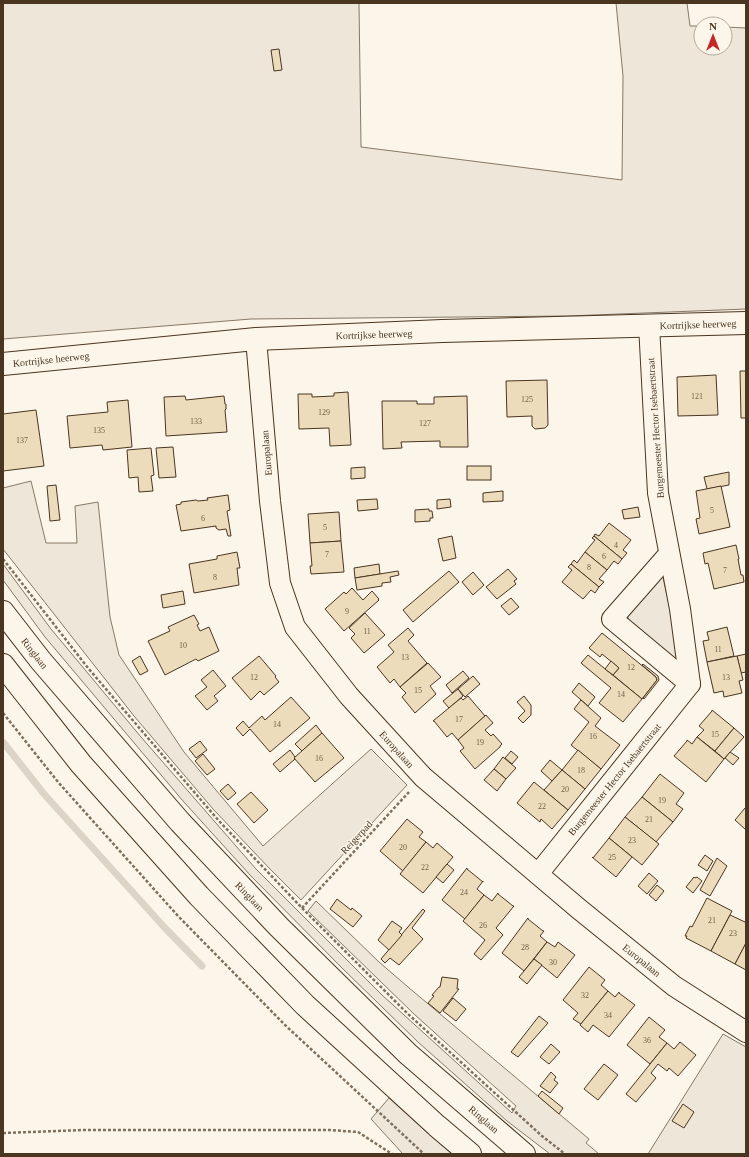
<svg xmlns="http://www.w3.org/2000/svg" width="749" height="1157" viewBox="0 0 749 1157" font-family="Georgia,serif">
<rect width="100%" height="100%" fill="#fbf6e9"/>
<g fill="#ede6d9" stroke="#887966">
<polygon points="3,3 359,3 361,147 622,180 623,76 616,3 687,3 690,26 701,26 701,48 725,48 725,27 746,28 746,309 568,316 251,319 3,339"/>
<polygon points="31,481 46,543 77,543 75,506 98,502 110,617 119,655 184,752 263,846 371,749 407,785 301,900 270,869 213,809 134,716 3,549 3,488"/>
<polygon points="3,564 51,629 141,737 256,869 382,995 512,1113 516,1106 414,1014 308,911 316,901 379,962 408,987 589,1139 586,1143 599,1154 550,1154 507,1121 419,1043 342,968 250,875 183,801 45,637 3,580"/>
<polygon points="662,573 681,658 675,659 629,620 626,614"/>
<polygon points="723,1034 746,1047 746,1154 648,1154"/>
<polygon points="389,1098 430,1135 452,1154 403,1154 371,1119"/>
</g>
<g fill="none" stroke-linecap="round" stroke-linejoin="round">
<polyline stroke="#dcd4c6" stroke-width="7" points="3,742 44,794 165,928 202,966"/>
</g>
<g fill="#ecdcbc" stroke="#4a3520">
<polygon points="279,49 282,70 274,71 271,50"/>
<polygon points="740,371 746,371 746,418 741,418"/>
<polygon points="716,375 718,415 678,416 677,377"/>
<polygon points="547,380 548,425 545,428 535,429 532,426 532,416 507,417 506,381"/>
<polygon points="348,392 351,445 330,446 329,428 299,429 298,394 312,394 312,397 334,396 334,393"/>
<polygon points="185,396 186,400 224,396 225,404 226,404 226,409 225,410 227,432 166,436 164,397"/>
<polygon points="467,396 468,447 440,447 440,441 401,442 402,448 383,449 382,401 417,401 417,404 434,404 434,397"/>
<polygon points="128,400 132,447 103,450 102,445 70,448 67,416 108,412 107,402"/>
<polygon points="36,410 44,466 3,471 3,414"/>
<polygon points="173,447 176,477 159,478 156,448"/>
<polygon points="151,448 154,475 151,476 153,491 139,492 138,477 129,478 127,450"/>
<rect x="467" y="466" width="24" height="14"/>
<polygon points="365,467 365,478 351,479 351,468"/>
<polygon points="729,472 729,485 707,489 704,477"/>
<polygon points="56,485 60,520 50,521 47,486"/>
<polygon points="721,486 730,527 699,534 696,519 700,518 696,491"/>
<polygon points="503,491 503,501 483,502 483,493"/>
<polygon points="228,495 230,510 227,511 231,536 228,536 226,529 219,530 216,528 216,526 181,531 176,505 181,504 181,502 196,500 198,501 208,500 207,498"/>
<polygon points="377,499 378,509 358,511 357,500"/>
<polygon points="450,499 451,507 437,509 437,500"/>
<polygon points="638,507 640,517 624,519 622,510"/>
<polygon points="429,509 429,511 432,511 433,518 430,518 430,521 415,522 415,510"/>
<polygon points="339,512 341,541 310,543 308,514"/>
<polygon points="609,523 631,540 623,550 627,553 622,559 594,536 595,534 599,536"/>
<polygon points="452,536 456,558 443,561 438,539"/>
<polygon points="594,536 622,559 618,564 614,561 607,570 585,552 595,540 592,538"/>
<polygon points="341,541 344,572 311,574 310,566 312,566 310,543"/>
<polygon points="736,545 739,559 738,559 741,575 743,575 744,582 714,589 708,563 705,564 703,553"/>
<polygon points="237,552 240,568 237,568 239,585 194,593 189,564 217,559 217,556"/>
<polygon points="585,552 607,570 599,579 604,582 599,587 571,564 574,560 577,563"/>
<polygon points="379,564 380,574 355,578 354,568"/>
<polygon points="571,564 599,587 595,593 591,590 583,599 562,582 572,570 568,567"/>
<polygon points="508,569 517,579 514,581 516,584 497,599 486,587"/>
<polygon points="398,571 399,575 390,577 391,582 382,583 382,586 357,590 355,578"/>
<polygon points="449,571 459,582 413,622 403,610"/>
<polygon points="473,572 484,585 473,595 462,582"/>
<polygon points="352,588 363,600 372,591 379,599 378,599 379,600 344,631 325,609 344,592 346,594"/>
<polygon points="183,591 185,604 163,608 161,595"/>
<polygon points="511,598 519,607 509,615 501,606"/>
<polygon points="365,613 385,635 364,653 351,638 355,634 349,628"/>
<polygon points="194,615 199,624 197,625 200,631 209,627 219,651 198,661 196,659 165,675 148,641 170,631 168,627"/>
<polygon points="727,627 734,656 707,662 703,641 709,640 707,632"/>
<polygon points="408,628 414,635 408,641 427,663 400,687 394,679 390,683 377,667 394,652 388,645"/>
<polygon points="602,633 656,677 657,680 642,699 613,675 619,668 602,654 600,657 589,648"/>
<polygon points="746,654 746,672 741,673 737,656"/>
<polygon points="588,655 642,699 623,722 599,703 611,688 581,663"/>
<polygon points="140,656 148,671 140,675 132,661"/>
<polygon points="259,656 276,676 275,677 279,682 264,695 260,691 251,700 232,678"/>
<polygon points="737,656 743,680 739,681 742,693 724,697 723,691 714,693 707,662"/>
<polygon points="611,661 619,668 613,675 605,669"/>
<polygon points="428,663 441,677 430,686 436,694 415,713 402,697 406,693 400,687"/>
<polygon points="643,664 658,676 659,680 644,699 643,698 657,680 656,677 642,665"/>
<polygon points="213,670 226,686 214,696 218,701 207,710 195,696 207,687 201,680"/>
<polygon points="463,671 469,678 452,693 446,685"/>
<polygon points="473,676 480,684 465,697 458,689"/>
<polygon points="579,683 595,697 588,706 572,692"/>
<polygon points="458,689 463,696 449,708 443,701"/>
<polygon points="468,696 485,716 458,740 452,733 447,737 434,721 433,721 461,698 463,700"/>
<polygon points="524,696 531,705 531,715 523,723 518,718 525,711 517,702"/>
<polygon points="291,697 310,718 270,752 250,729 243,736 236,728 243,721 249,728 262,716 265,720"/>
<polygon points="581,700 601,718 595,726 620,745 601,769 571,745 589,722 574,709"/>
<polygon points="712,710 734,728 715,751 697,737 704,730 699,726 712,711"/>
<polygon points="486,715 493,723 485,730 491,736 493,734 502,744 500,746 500,747 475,769 460,751 464,748 458,740"/>
<polygon points="316,725 322,733 302,751 295,744"/>
<polygon points="734,728 744,737 724,759 715,751"/>
<polygon points="322,733 344,758 315,782 294,758"/>
<polygon points="697,737 724,759 706,782 674,756 687,741 687,740 692,744"/>
<polygon points="200,741 207,750 196,758 189,749"/>
<polygon points="290,750 295,757 294,758 295,759 280,772 273,764"/>
<polygon points="578,750 601,769 585,789 562,770"/>
<polygon points="511,751 518,757 512,764 505,758"/>
<polygon points="730,752 739,758 733,765 725,758"/>
<polygon points="203,754 215,769 207,775 195,761"/>
<polygon points="503,757 516,768 506,779 494,769"/>
<polygon points="550,760 562,770 552,781 541,771"/>
<polygon points="494,769 506,779 497,791 484,780"/>
<polygon points="562,770 585,789 568,810 544,790"/>
<polygon points="660,774 684,793 676,804 683,809 673,822 642,797"/>
<polygon points="534,782 568,810 552,829 541,819 540,822 517,803"/>
<polygon points="228,784 236,793 228,800 220,791"/>
<polygon points="251,792 268,810 254,823 237,804"/>
<polygon points="642,797 673,822 656,842 625,817"/>
<polygon points="745,808 746,809 746,830 735,820"/>
<polygon points="625,817 659,844 642,865 609,838"/>
<polygon points="407,819 423,832 419,837 426,842 403,871 380,851"/>
<polygon points="609,838 632,857 616,877 592,857 593,858"/>
<polygon points="426,842 433,848 437,843 453,857 423,893 400,874"/>
<polygon points="705,855 713,861 707,871 698,865"/>
<polygon points="717,858 727,866 710,896 700,890"/>
<polygon points="447,864 454,870 443,883 436,877"/>
<polygon points="467,868 467,869 483,882 483,881 477,889 484,895 465,919 442,900"/>
<polygon points="649,873 658,881 647,894 638,886"/>
<polygon points="694,877 695,878 697,877 702,881 693,893 686,887"/>
<polygon points="657,885 664,891 656,901 649,895"/>
<polygon points="498,893 498,894 513,906 514,906 496,928 503,935 481,960 474,954 485,940 463,921 484,895 492,901"/>
<polygon points="707,898 732,911 711,951 686,938 687,936 685,936 690,926 692,927"/>
<polygon points="337,899 351,910 352,908 362,916 353,927 330,909"/>
<polygon points="423,909 425,911 412,928 423,939 399,965 390,958 385,963 381,959"/>
<polygon points="730,915 745,922 746,921 746,943 735,964 711,951"/>
<polygon points="528,918 528,919 543,931 544,931 540,936 547,942 524,971 502,953"/>
<polygon points="392,921 402,928 399,932 402,935 389,950 378,940"/>
<polygon points="547,942 555,947 558,942 575,955 557,978 534,959"/>
<polygon points="746,943 746,970 735,964"/>
<polygon points="534,959 542,965 527,984 519,977"/>
<polygon points="589,967 605,980 601,985 608,991 581,1024 573,1019 578,1013 563,1000"/>
<polygon points="442,977 458,979 457,989 459,989 440,1013 428,1003 434,996 432,995 439,987 440,987"/>
<polygon points="608,991 615,997 619,992 619,993 635,1005 609,1037 593,1025 588,1032 580,1025"/>
<polygon points="453,998 466,1009 456,1021 443,1011"/>
<polygon points="539,1016 548,1023 518,1057 511,1052"/>
<polygon points="649,1017 665,1030 659,1037 667,1043 650,1064 627,1045"/>
<polygon points="680,1042 696,1055 678,1076 669,1068 667,1071 658,1064 651,1073 656,1078 636,1102 626,1094 667,1043 674,1049"/>
<polygon points="551,1044 560,1052 549,1064 540,1057"/>
<polygon points="604,1064 618,1075 598,1100 584,1089"/>
<polygon points="551,1072 556,1077 554,1080 558,1083 550,1093 540,1086"/>
<polygon points="542,1091 563,1108 559,1114 538,1096"/>
<polygon points="683,1104 694,1112 684,1128 672,1121"/>
</g>
<g fill="none" stroke-linecap="round" stroke-linejoin="round">
<g stroke="#4a3520" stroke-width="22">
<g id="minor">
<polyline points="256,339 270,501 280,583 295,627 349,696 423,777 579,909 674,986 746,1032"/>
<polyline points="669,554 612,619 690,684"/>
<polyline points="538,874 690,684 680,609 658,493 649,325"/>
</g>
</g>
<g stroke="#4a3520" stroke-width="24">
<polyline id="tertiary" points="3,364 256,339 442,331 746,323"/>
</g>
<g stroke="#4a3520" stroke-width="24">
<g id="primary">
<polyline points="3,612 41,661 180,822 279,927 408,1054 524,1154"/>
<polyline points="3,665 81,764 199,896 305,1005 437,1126 470,1154"/>
</g>
</g>
<g stroke="#7f6f5c" stroke-width="2.5" stroke-dasharray="3 2" stroke-linecap="butt">
<polyline points="3,559 88,668 219,821 302,908 408,1014 542,1136 565,1154"/>
<polyline points="3,713 58,782 178,916 285,1025 424,1154"/>
<polyline points="302,908 409,792"/>
<polyline points="3,1133 84,1130 330,1130 358,1132 392,1154"/>
</g>
<use href="#minor" stroke="#fbf6e9" stroke-width="20"/>
<use href="#tertiary" stroke="#fbf6e9" stroke-width="22"/>
<use href="#primary" stroke="#fbf6e9" stroke-width="22"/>
</g>
<g text-anchor="middle" stroke-width="3" stroke-linejoin="round" paint-order="stroke">
<g font-size="8" fill="#725f47">
<text x="697" y="399">121</text>
<text x="527" y="402">125</text>
<text x="324" y="415">129</text>
<text x="196" y="424">133</text>
<text x="425" y="426">127</text>
<text x="99" y="433">135</text>
<text x="22" y="443">137</text>
<text x="712" y="513">5</text>
<text x="203" y="521">6</text>
<text x="325" y="530">5</text>
<text x="616" y="548">4</text>
<text x="327" y="557">7</text>
<text x="604" y="559">6</text>
<text x="589" y="570">8</text>
<text x="725" y="573">7</text>
<text x="215" y="580">8</text>
<text x="347" y="614">9</text>
<text x="367" y="634">11</text>
<text x="183" y="648">10</text>
<text x="718" y="652">11</text>
<text x="405" y="660">13</text>
<text x="631" y="670">12</text>
<text x="254" y="680">12</text>
<text x="726" y="680">13</text>
<text x="418" y="693">15</text>
<text x="621" y="697">14</text>
<text x="459" y="722">17</text>
<text x="277" y="727">14</text>
<text x="715" y="737">15</text>
<text x="593" y="739">16</text>
<text x="480" y="745">19</text>
<text x="319" y="761">16</text>
<text x="581" y="773">18</text>
<text x="565" y="792">20</text>
<text x="662" y="803">19</text>
<text x="542" y="809">22</text>
<text x="649" y="822">21</text>
<text x="632" y="843">23</text>
<text x="403" y="850">20</text>
<text x="612" y="860">25</text>
<text x="425" y="870">22</text>
<text x="464" y="895">24</text>
<text x="712" y="923">21</text>
<text x="483" y="928">26</text>
<text x="733" y="936">23</text>
<text x="525" y="950">28</text>
<text x="553" y="965">30</text>
<text x="585" y="998">32</text>
<text x="608" y="1018">34</text>
<text x="647" y="1043">36</text>
</g>
<g font-size="10" fill="#4a3520" stroke="#fbf6e9">
<text transform="translate(698 324) rotate(-2)" y="4">Kortrijkse heerweg</text>
<text transform="translate(374 334) rotate(-2)" y="4">Kortrijkse heerweg</text>
<text transform="translate(51 359) rotate(-6)" y="4">Kortrijkse heerweg</text>
<text transform="translate(655 428) rotate(-94)" y="4">Burgemeester Hector Isebaertstraat</text>
<text transform="translate(266 453) rotate(-95)" y="4">Europalaan</text>
<text transform="translate(35 653) rotate(52)" y="4">Ringlaan</text>
<text transform="translate(397 749) rotate(48)" y="4">Europalaan</text>
<text transform="translate(614 779) rotate(-51)" y="4">Burgemeester Hector Isebaertstraat</text>
<text transform="translate(356 837) rotate(-47)" y="4">Reigerpad</text>
<text transform="translate(250 896) rotate(46)" y="4">Ringlaan</text>
<text transform="translate(642 960) rotate(39)" y="4">Europalaan</text>
<text transform="translate(484 1119) rotate(41)" y="4">Ringlaan</text>
</g>
</g>
<rect width="749" height="1157" fill="none" stroke="#4a3520" stroke-width="8"/>
<g transform="translate(713 36)"><circle r="19" fill="#fbf6e9" stroke="#b4a999"/>
<path d="M0-3L7 15L0 10L-7 15Z" fill="#c62828"/>
<text y="-6" font-size="11" font-weight="bold" text-anchor="middle" fill="#4a3520">N</text>
</g>
</svg>
